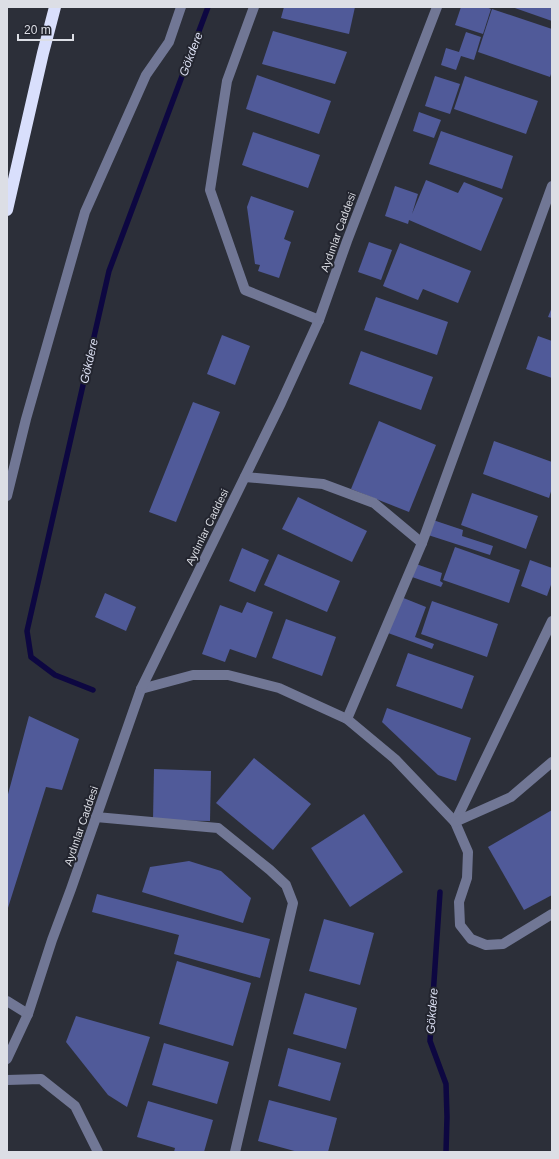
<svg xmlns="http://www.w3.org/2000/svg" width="559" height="1159" viewBox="0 0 559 1159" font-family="Arial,sans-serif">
<rect width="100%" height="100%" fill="#2c2f39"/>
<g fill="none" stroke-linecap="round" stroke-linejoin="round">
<g stroke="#0d0741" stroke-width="5.5">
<polyline points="93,690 55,675 31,657 27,631 109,271 208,7"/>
<polyline points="440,892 430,1041 446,1084 447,1117 446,1152"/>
</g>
</g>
<g fill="#505a99">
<polygon points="284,7 355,7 349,34 281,18"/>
<polygon points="461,7 486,7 491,9 483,34 455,25"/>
<polygon points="512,7 552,7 552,21"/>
<polygon points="492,9 552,29 552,71 550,77 478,52"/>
<polygon points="273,31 347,52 335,84 262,64"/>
<polygon points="466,32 481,37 474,60 461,56 456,70 441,65 446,48 459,52"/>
<polygon points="257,75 331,101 319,134 246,109"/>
<polygon points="435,76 460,84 450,114 425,106"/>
<polygon points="465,76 538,101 526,134 454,109"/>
<polygon points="419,112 441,120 434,138 413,131"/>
<polygon points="441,131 513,156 502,189 429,164"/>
<polygon points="253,132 320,155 308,188 242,165"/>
<polygon points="426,180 458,193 464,182 503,198 481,251 409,220 408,224 385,216 395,186 418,194 412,214"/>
<polygon points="251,196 294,211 284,239 291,242 279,278 258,271 260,265 255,264 247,207"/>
<polygon points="369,242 392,250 381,280 358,272"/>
<polygon points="400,243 471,271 458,303 423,289 418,300 383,286"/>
<polygon points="376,297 448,322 437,355 364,330"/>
<polygon points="552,307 552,318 548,317"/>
<polygon points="222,335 250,346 235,385 207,374"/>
<polygon points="538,336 552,341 552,378 526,369"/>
<polygon points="361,351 433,377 421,410 349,384"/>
<polygon points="193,402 220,412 176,522 149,512"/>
<polygon points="379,421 436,445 409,512 351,489"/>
<polygon points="494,441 552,462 552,488 549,498 483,474"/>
<polygon points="472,493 538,516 526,549 461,525"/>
<polygon points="298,497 367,531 352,562 282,529"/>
<polygon points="433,520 463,530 462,536 493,546 490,555 428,535"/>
<polygon points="455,547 520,570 509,603 443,580"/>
<polygon points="242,548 269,560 255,592 229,581"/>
<polygon points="278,554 340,581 327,612 264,585"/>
<polygon points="530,560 552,568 552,582 547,596 521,586"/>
<polygon points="416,564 442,573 440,581 443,583 441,587 412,577"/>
<polygon points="105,593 136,607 126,631 95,617"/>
<polygon points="401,597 426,607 415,637 434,644 432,649 388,633"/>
<polygon points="432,601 498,624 487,657 421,634"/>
<polygon points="247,602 273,612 256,658 230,649 225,662 202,654 220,605 242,613"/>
<polygon points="286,619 336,637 322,676 272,658"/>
<polygon points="408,653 474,676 462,709 396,686"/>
<polygon points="387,708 471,738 456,781 438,775 382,722"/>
<polygon points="29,716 79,739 62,790 46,787 7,911 7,798"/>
<polygon points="254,758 311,804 273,850 216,803"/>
<polygon points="154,769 211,771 210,821 153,820"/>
<polygon points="552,810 552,895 524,910 488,847"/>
<polygon points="364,814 403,872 350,907 311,848"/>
<polygon points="189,861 221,871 251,898 243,923 142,892 150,867"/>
<polygon points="97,894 270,939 260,978 174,954 179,935 92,912"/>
<polygon points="324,919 374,933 360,985 309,971"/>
<polygon points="177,961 251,983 233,1046 159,1024"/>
<polygon points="305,993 357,1008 346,1049 293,1034"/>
<polygon points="76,1016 150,1037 127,1107 108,1095 66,1042"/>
<polygon points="164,1043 229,1062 217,1104 152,1085"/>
<polygon points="288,1048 341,1063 330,1101 278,1086"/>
<polygon points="269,1100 337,1118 328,1152 298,1152 258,1141"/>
<polygon points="148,1101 213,1120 204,1152 174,1152 175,1148 137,1137"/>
</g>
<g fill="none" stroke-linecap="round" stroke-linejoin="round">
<g stroke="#717795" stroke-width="10">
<polyline points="254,7 227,81 210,190 245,290 319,320"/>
<polyline points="245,477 323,484 374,503 422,543"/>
<polyline points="7,496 26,419 85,212 146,75 169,42 181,7"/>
<polyline points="141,689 193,675 228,675 279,688 347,719 395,759 455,822 468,852 467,878 459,902 460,925 471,939 486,945 503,944 552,914"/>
<polyline points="347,719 422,543 552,186"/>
<polyline points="96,817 218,828 270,870 286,885 293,903 235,1152"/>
<polyline points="455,822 552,621"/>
<polyline points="455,822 511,797 552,762"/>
<polyline points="7,1001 28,1014"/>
<polyline points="7,1059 28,1014 52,940 71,889 141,689 281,403 319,320 347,241 437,7"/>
<polyline points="7,1080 41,1079 75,1106 98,1152"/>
</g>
<polyline stroke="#d9dffc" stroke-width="12" points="7,210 43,53 55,7"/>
</g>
<g text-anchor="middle" stroke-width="4" stroke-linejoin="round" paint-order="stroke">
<g font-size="11" fill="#dcdee5" stroke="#23252f">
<text transform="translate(338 232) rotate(-70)" y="4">Aydınlar Caddesi</text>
<text transform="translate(207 527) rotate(-64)" y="4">Aydınlar Caddesi</text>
<text transform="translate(81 826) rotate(-71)" y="4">Aydınlar Caddesi</text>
</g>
<g font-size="12" font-style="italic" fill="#dbdff2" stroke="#23252f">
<text transform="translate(191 54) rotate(-69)" y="4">Gökdere</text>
<text transform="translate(89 361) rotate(-77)" y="4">Gökdere</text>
<text transform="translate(432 1011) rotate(-86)" y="4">Gökdere</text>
</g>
</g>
<rect width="559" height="1159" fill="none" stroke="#dcdee5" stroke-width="16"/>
<path d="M18 34v6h55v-6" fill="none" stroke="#dcdee5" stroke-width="2"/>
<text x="24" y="34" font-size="12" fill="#dcdee5" stroke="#23252f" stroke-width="3" paint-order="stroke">20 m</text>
</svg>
